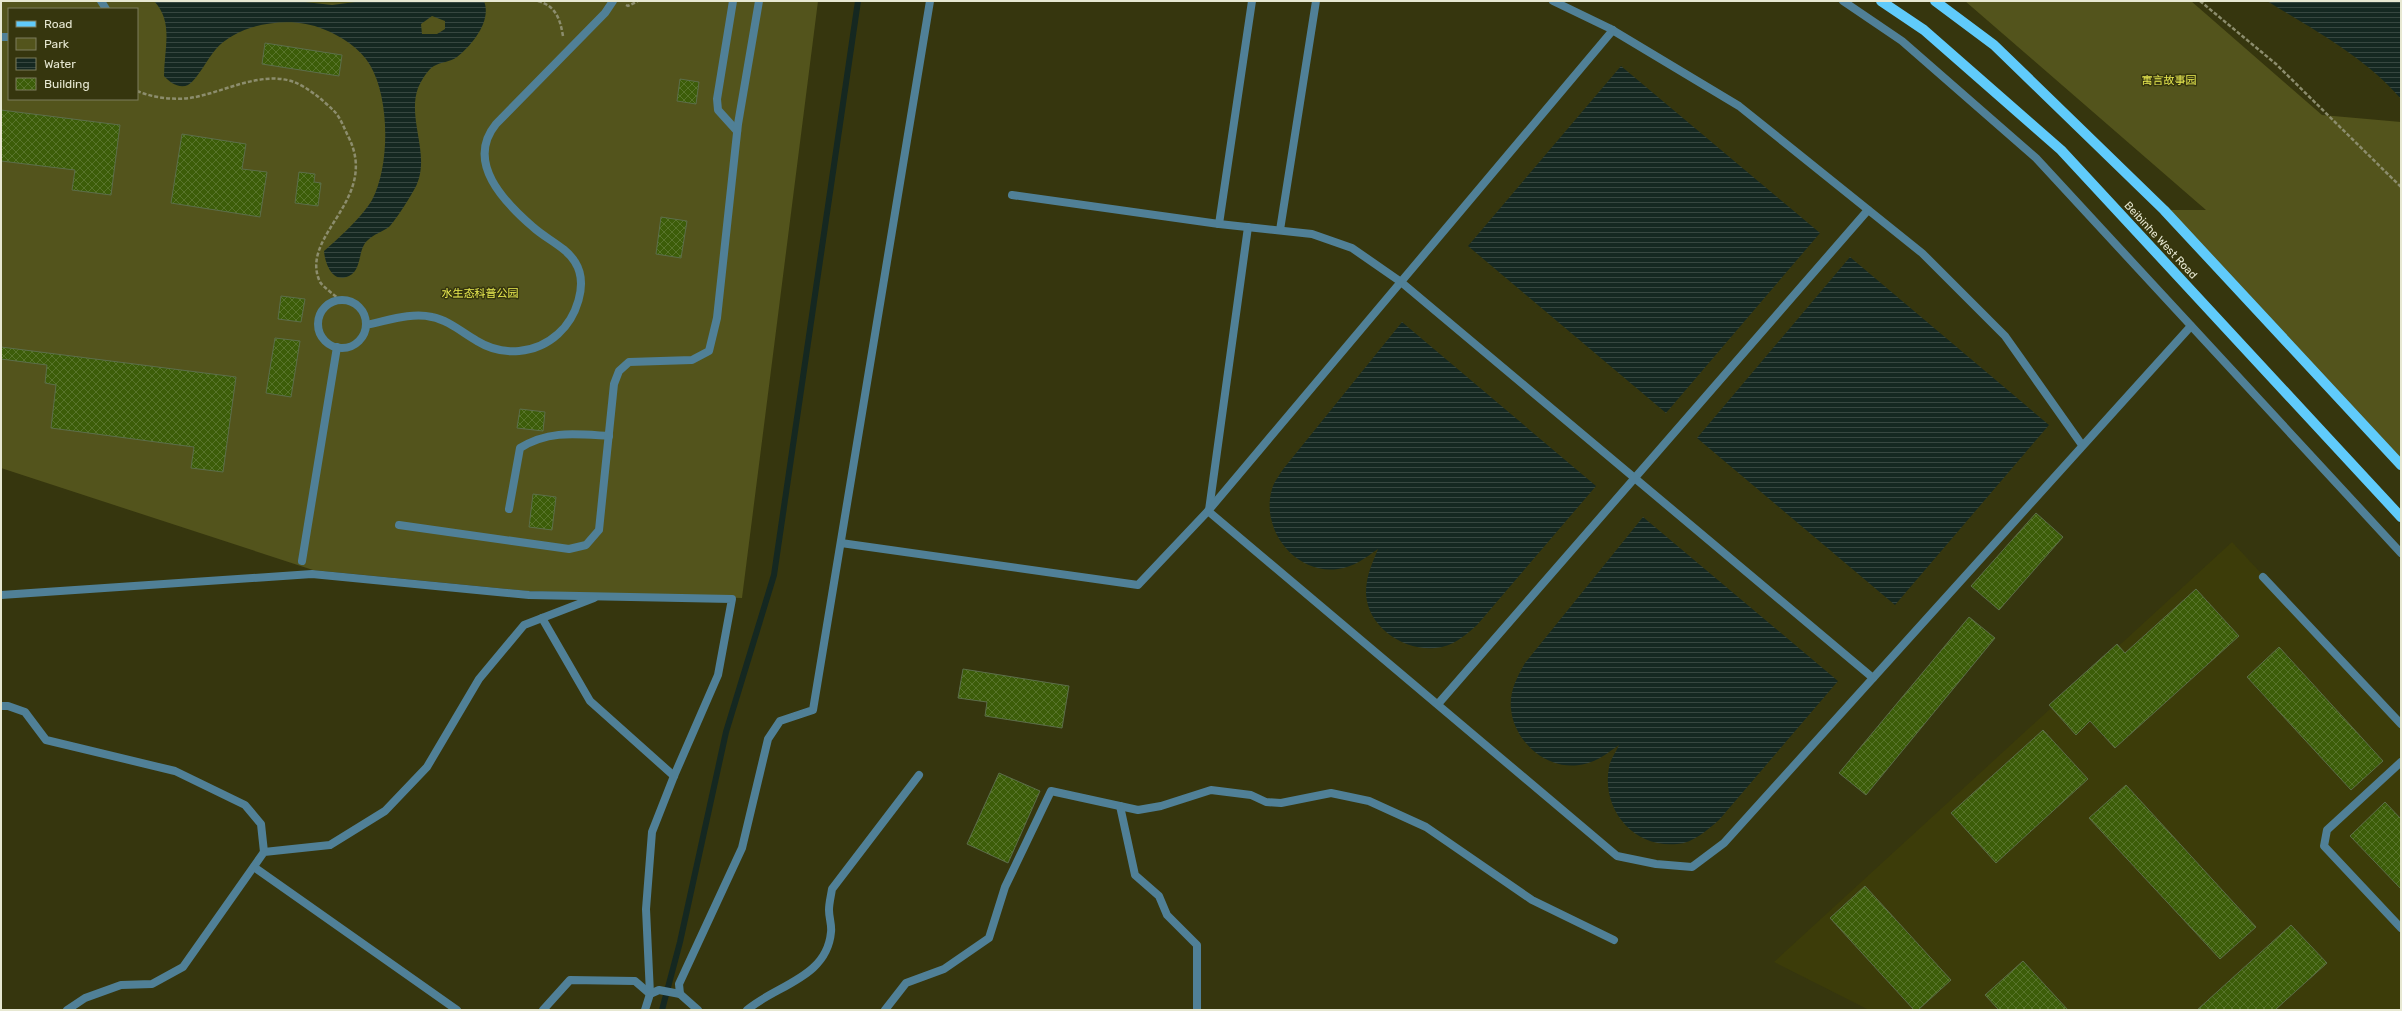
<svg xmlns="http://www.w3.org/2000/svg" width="2402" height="1011" viewBox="0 0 2402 1011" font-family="Rubik,'Noto Sans SC',sans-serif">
<defs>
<pattern id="water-rules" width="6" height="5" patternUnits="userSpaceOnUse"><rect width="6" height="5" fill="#152821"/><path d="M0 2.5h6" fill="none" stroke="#374740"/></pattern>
<pattern id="building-cross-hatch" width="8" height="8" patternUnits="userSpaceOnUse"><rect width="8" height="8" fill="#3c5d09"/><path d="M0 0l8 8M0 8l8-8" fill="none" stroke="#58742c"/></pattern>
</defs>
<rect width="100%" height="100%" fill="#36360e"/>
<polygon fill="#3c3c09" points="2232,542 2401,724 2401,1010 1869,1010 1774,962"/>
<g fill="#53541c" fill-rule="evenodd">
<path d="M 1,1 L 818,1 L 742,598 L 528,591 L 313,570 L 1,468 ZM 9,9 L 137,9 L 137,99 L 9,99 Z"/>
<polygon points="1965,1 2191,1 2322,115 2401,122 2401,465 2164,210 2206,210"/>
</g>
<g fill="url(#water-rules)" fill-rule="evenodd">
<path d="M 154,1 L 296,1 L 332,5 L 363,1 L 484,1 C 492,21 472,45 457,57 C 450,62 441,62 434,66 C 428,69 421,81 418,88 C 407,119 430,153 417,184 C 413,193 396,220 389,227 C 382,232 374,234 368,240 C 357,249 363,269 349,276 C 332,284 325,263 324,251 C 338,239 363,216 372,200 C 390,166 390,99 370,65 C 360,48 341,36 323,29 C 291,15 239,23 216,49 C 207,59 198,79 188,85 C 179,89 169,82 164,76 C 164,49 174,22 154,1 ZM 432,16 L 445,21 L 445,29 L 437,34 L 422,34 L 421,24 Z"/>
<path d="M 2267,1 L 2401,1 L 2401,99 C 2365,57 2314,30 2267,1 Z"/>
<polygon points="1621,66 1820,233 1666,413 1468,246"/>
<polygon points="1850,257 2049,425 1895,605 1697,438"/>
<path d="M 1402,322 L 1596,486 L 1477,625 C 1465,636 1452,647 1435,648 C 1404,651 1367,627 1366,593 C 1366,576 1372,564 1378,549 C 1365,558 1354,567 1338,569 C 1295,575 1260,529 1272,489 C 1274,482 1280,474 1284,468 Z"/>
<path d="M 1643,517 L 1838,681 L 1719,820 C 1706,831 1693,843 1677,844 C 1633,848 1601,809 1609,767 C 1610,760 1616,752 1619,745 C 1606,754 1596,763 1579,765 C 1546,770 1514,741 1511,709 C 1509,692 1517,677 1525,663 Z"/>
</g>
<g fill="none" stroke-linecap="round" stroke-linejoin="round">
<polyline stroke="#152821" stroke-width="6" points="662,1010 680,942 726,732 774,575 858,1"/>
</g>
<g fill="url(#building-cross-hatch)" stroke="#5c6e4a">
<polygon points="265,43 342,55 339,76 262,64"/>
<polygon points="680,79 699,82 696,104 677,101"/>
<polygon points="1,110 120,125 111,195 72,190 75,170 1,161"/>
<polygon points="182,134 246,144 242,169 267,172 260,217 171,203"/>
<polygon points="299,172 315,174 314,182 321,183 318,206 295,203"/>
<polygon points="661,217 687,221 681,258 656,254"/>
<polygon points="281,296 305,299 301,322 278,319"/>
<polygon points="275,338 300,341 291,397 266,393"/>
<polygon points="1,347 236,377 223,472 191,468 194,447 51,428 56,385 45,383 47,365 1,359"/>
<polygon points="520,409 545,412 543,431 517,428"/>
<polygon points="533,494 556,497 552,530 529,527"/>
<polygon points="2036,513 2063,537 1999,610 1971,586"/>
<polygon points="2196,589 2239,636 2115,748 2090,721 2076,735 2049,705 2117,644 2125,653"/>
<polygon points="1969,617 1995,638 1866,795 1839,773"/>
<polygon points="2279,647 2383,761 2351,790 2247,677"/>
<polygon points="963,669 1069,686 1062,728 985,716 987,702 958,698"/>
<polygon points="2043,730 2088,779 1996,863 1951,813"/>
<polygon points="999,773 1040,791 1008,863 967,844"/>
<polygon points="2126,785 2256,927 2220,959 2089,818"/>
<polygon points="2385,802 2401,819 2401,889 2350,836"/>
<polygon points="1865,886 1951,980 1918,1010 1914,1010 1830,918"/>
<polygon points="2291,925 2327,963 2275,1010 2197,1010"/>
<polygon points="2023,961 2068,1010 1999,1010 1985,995"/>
</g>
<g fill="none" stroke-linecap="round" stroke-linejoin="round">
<g stroke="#8c8d6d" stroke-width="2.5" stroke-dasharray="4 2" stroke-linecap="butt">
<path d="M 538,1 C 556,6 560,19 563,36"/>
<polyline points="2200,1 2276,64 2401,187"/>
<polyline points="626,5 628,6 638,1"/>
<path d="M 137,91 C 154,98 173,100 190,98 C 223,93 260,70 294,82 C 307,87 323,100 333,110 C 340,116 344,128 348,136 C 381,200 298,235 320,282 C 324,288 335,295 340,300"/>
</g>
<g stroke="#508097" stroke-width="8">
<polyline points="101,1 106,9"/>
<polyline points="733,1 717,99 718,110 737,131"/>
<polyline points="1553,1 1609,28 1739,106 1922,253 2005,336 2082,445"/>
<polyline points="1843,1 1902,41 2036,158 2401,553"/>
<polyline points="1,37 9,37"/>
<polyline points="1012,195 1219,224 1312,234 1352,248 1401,282 1873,678"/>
<polyline points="1219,224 1252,1"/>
<polyline points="1280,230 1316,1"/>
<circle cx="342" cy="324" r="24"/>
<path d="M 366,325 C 387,321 411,312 432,317 C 448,320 463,333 477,341 C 503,357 536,354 558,334 C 576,318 589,284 575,262 C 566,247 546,239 533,227 C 504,202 465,162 496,124 L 605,13 L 613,1"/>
<path d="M 509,509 L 520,448 C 549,430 576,434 609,436"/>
<polyline points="1209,510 1248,227"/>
<polyline points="1208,511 1617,856 1656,864 1692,867 1724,843 2191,326"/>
<polyline points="399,525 569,549 586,545 599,530 614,384 619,371 629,362 692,360 709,351 717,318 738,124 759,1"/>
<polyline points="841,543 1138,585 1208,511 1613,30"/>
<polyline points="302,561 337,347"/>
<polyline points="2263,577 2401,724"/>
<polyline points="1438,704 1868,210"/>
<polyline points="1,706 8,706 25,712 46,740 175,771 245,805 261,824 264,852"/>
<polyline points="2401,762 2327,830 2324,846 2401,928"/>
<polyline points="1120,806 1135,875 1159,896 1167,915 1197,945 1197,1010"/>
<polyline points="254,867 457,1010"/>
<polyline points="543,1010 570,980 635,981 650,994"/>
<path d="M 747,1010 C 776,985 827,978 831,932 C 832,925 829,918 829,910 C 829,903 831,896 832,889 L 919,775"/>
<polyline points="885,1010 906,983 944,969 989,938 1005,887 1051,791 1138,810 1161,806 1211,790 1251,795 1266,802 1281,803 1331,793 1369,801 1426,827 1532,900 1614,940"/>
</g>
<g stroke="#508097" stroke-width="8">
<polyline points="1,595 312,574 529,595 732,599 718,675 674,776 652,832 646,909 650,994"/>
<polyline points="542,618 590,701 674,776"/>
<polyline points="67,1010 85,998 121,985 152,984 183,967 264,852 330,845 385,811 427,767 479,679 524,625 594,598"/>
<polyline points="645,1010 650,994 659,990 680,994"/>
<polyline points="698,1010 680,994 679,984 742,848 768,739 780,721 813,710 930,1"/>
</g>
<g stroke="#60cbfb" stroke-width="10">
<polyline points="1881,1 1924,30 2061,150 2401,517"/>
<polyline points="1935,1 1994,45 2164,210 2401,465"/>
</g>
</g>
<g text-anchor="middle" stroke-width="3" stroke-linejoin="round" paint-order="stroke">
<g font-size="11" fill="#e9ea50" stroke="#36360e">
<text x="2169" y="84">寓言故事园</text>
<text x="480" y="297">水生态科普公园</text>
</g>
<g font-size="11" fill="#e7e8d2" stroke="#36360e">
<text transform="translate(2161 240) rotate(47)" y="4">Beibinhe West Road</text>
</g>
</g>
<rect width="2402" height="1011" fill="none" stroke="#e7e8d2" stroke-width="4"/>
<rect x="8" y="8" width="130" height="92" fill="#36360e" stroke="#7d7d5c"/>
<rect x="16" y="21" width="20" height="6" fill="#60cbfb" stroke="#7d7d5c"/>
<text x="44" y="28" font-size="12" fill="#e7e8d2">Road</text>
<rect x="16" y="38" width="20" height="12" fill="#53541c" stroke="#7d7d5c"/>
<text x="44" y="48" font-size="12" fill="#e7e8d2">Park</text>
<rect x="16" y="58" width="20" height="12" fill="url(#water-rules)" stroke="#7d7d5c"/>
<text x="44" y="68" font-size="12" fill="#e7e8d2">Water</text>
<rect x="16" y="78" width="20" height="12" fill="url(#building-cross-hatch)" stroke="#7d7d5c"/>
<text x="44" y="88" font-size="12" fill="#e7e8d2">Building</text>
</svg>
